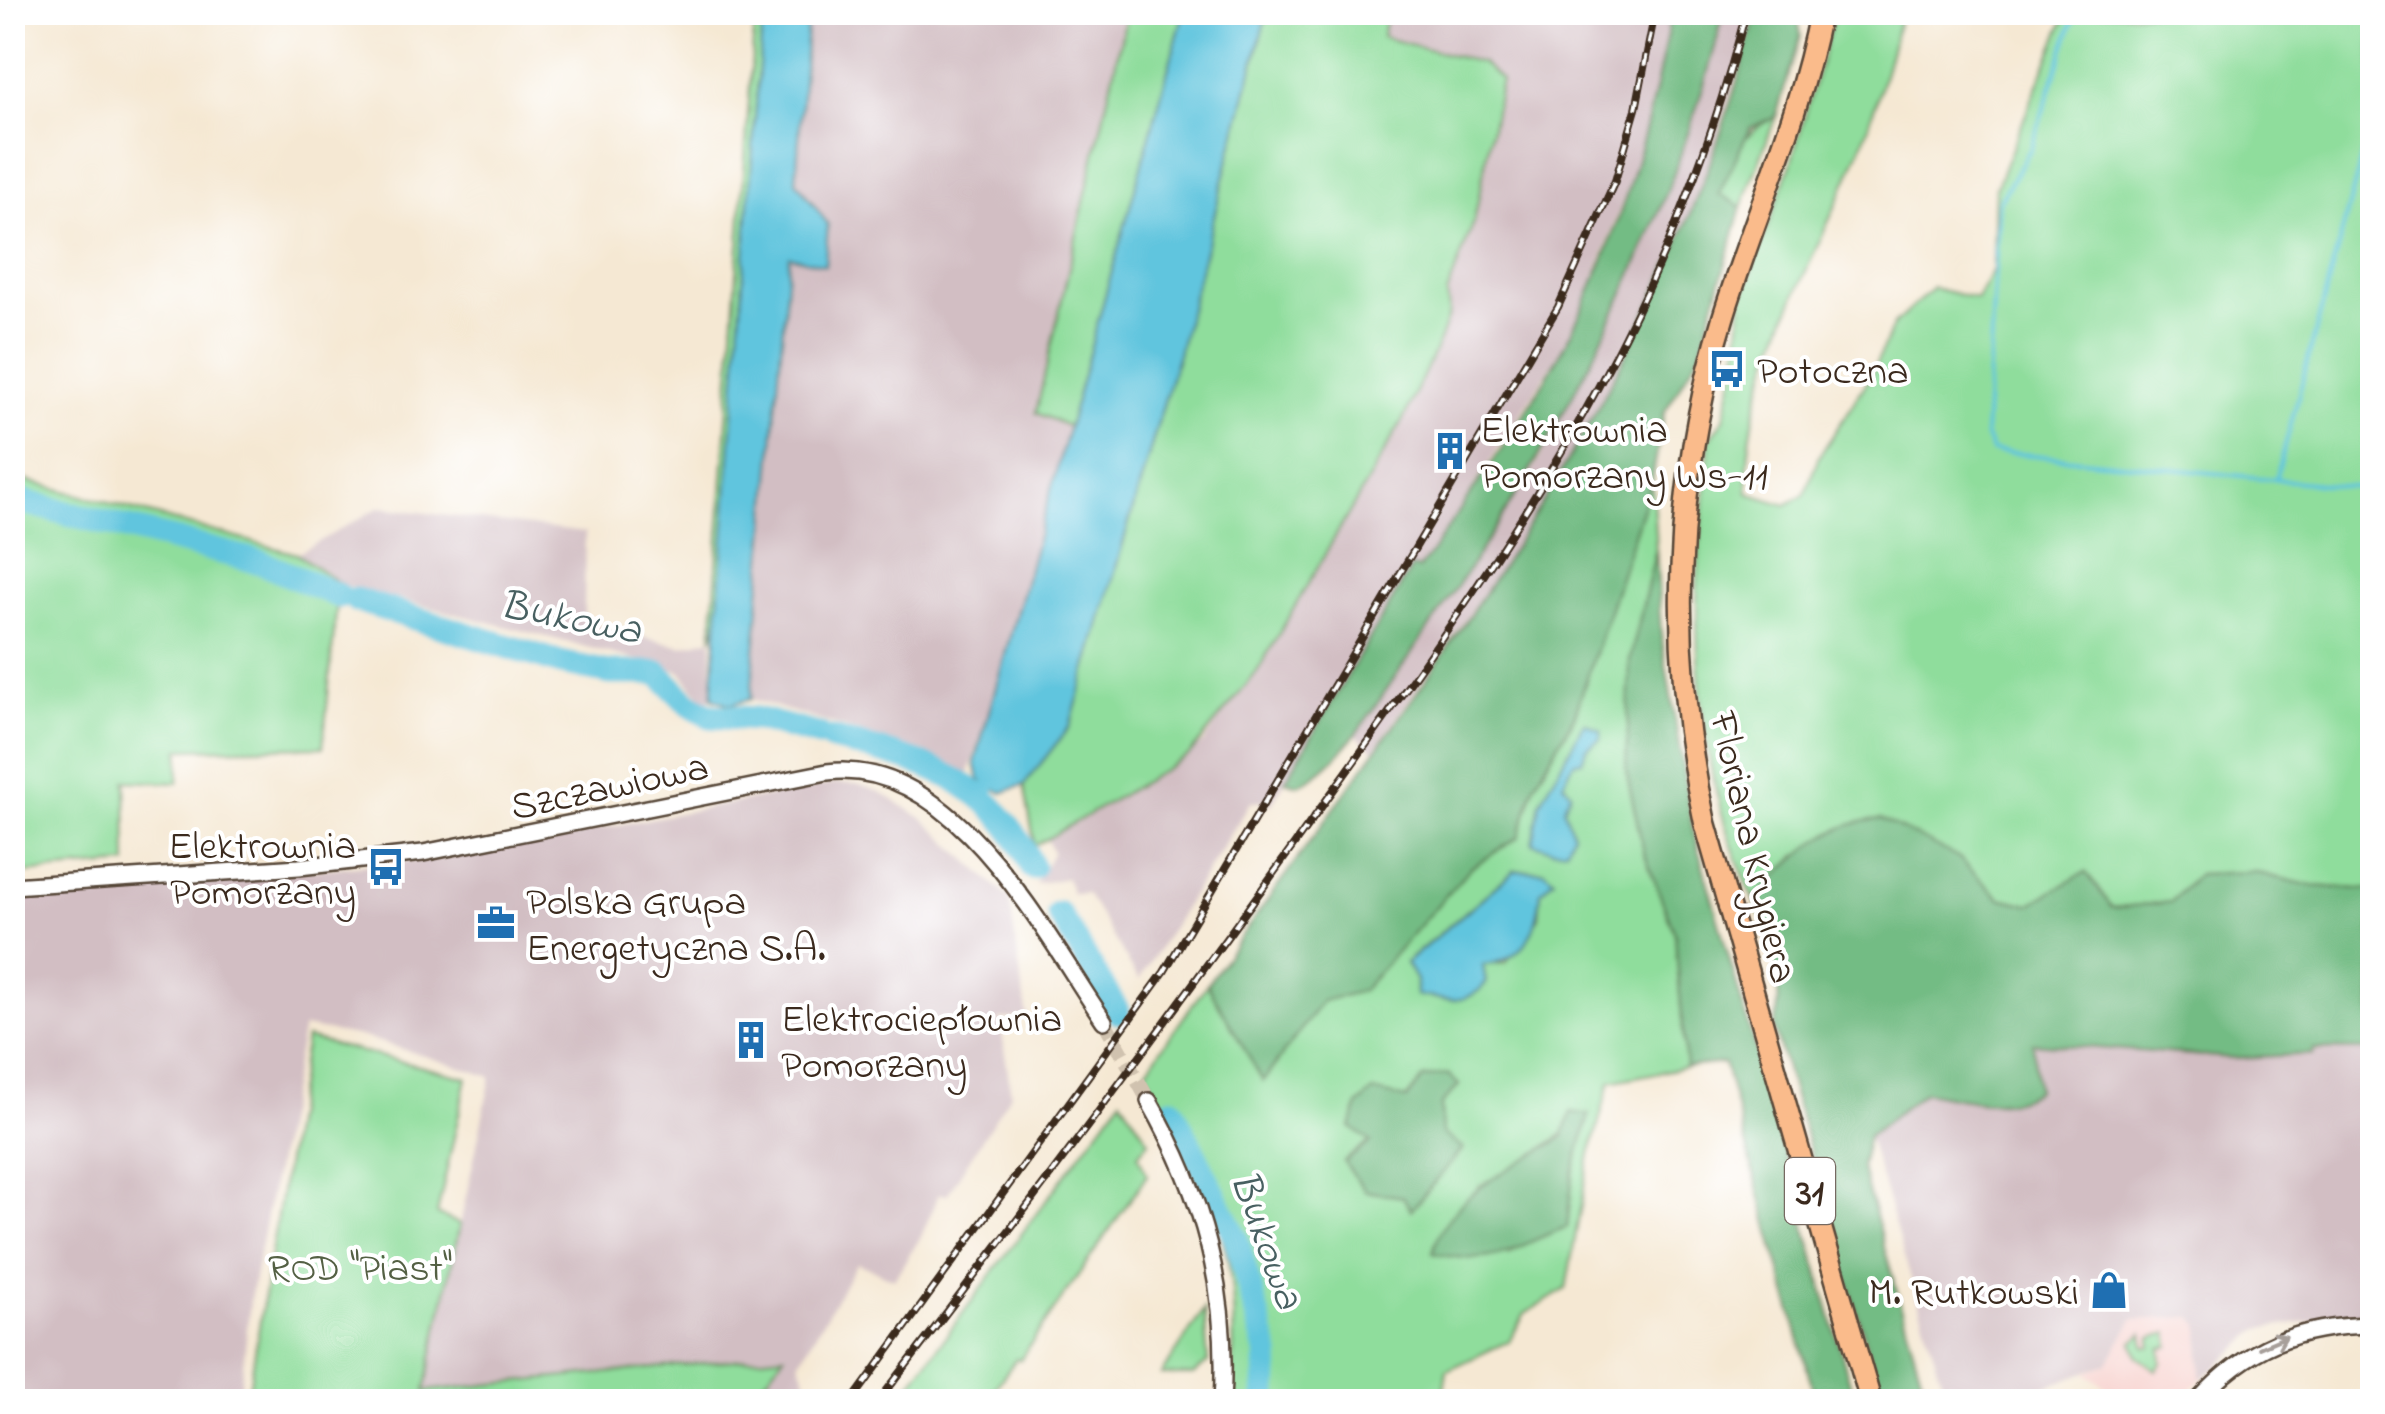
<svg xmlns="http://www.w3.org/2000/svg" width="2385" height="1414" viewBox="0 0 2385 1414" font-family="'Indie Flower',sans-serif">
<rect width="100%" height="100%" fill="#fff"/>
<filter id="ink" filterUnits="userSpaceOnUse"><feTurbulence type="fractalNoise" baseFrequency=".01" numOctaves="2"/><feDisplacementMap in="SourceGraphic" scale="20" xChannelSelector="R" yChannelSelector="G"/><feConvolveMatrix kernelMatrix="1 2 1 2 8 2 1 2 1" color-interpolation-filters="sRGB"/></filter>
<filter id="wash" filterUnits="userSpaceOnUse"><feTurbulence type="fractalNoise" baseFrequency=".0048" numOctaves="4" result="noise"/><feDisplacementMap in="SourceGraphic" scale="40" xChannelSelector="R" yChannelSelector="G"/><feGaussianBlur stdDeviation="2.25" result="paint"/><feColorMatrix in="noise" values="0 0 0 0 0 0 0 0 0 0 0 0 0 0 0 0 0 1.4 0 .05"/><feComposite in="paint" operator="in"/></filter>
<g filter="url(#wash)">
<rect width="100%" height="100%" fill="#f5e8d3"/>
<polygon fill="#f7d0cc" points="2192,1317 2200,1324 2201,1380 2178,1401 2127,1401 2086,1373 2107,1364 2133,1320"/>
<g fill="#d2bec3">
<polygon points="808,13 1128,13 1037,412 1070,427 1004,667 968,776 924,752 751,699 789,255 825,264 828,224 796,181"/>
<polygon points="1387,13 1671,13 1643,145 1583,309 1563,347 1430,555 1418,570 1413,567 1271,805 1260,800 1250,803 1139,980 1087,894 1072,894 1067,878 1035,884 1053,852 1047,840 1202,744 1271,648 1404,418 1440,339 1449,313 1447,294 1474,222 1501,80 1482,63 1381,36"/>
<polygon points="1724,13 1756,13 1703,182 1640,331 1537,516 1374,750 1353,733 1486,544 1541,456 1613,318 1674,172"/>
<polygon points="380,507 585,533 584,623 682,646 712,638 712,698 705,703 680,671 342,585 297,554"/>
<polygon points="837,783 857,784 880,792 922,818 1009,898 1027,1018 1000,1019 1011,1093 947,1195 939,1194 921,1237 894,1279 857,1263 799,1362 815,1401 750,1401 783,1355 425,1392 491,1077 367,1038 303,1027 251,1294 239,1401 13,1402 13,896 444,858"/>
<polygon points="2032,1043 2234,1058 2312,1054 2312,1049 2372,1050 2372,1313 2260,1329 2201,1380 2200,1325 2193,1317 2133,1320 2107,1364 2008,1401 1948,1401 1868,1136 1924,1092 1995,1102 2037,1089"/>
</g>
<g fill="#8fdd9c" stroke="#65845d" stroke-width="2.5" fill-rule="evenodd">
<polygon points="755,13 763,13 718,623 712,638"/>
<polygon points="1127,13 1184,13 1070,427 1036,413"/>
<polygon points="1267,13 1387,13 1382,37 1482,63 1501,80 1474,222 1447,294 1449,313 1440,339 1404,418 1257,672 1189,755 1035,846 1024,785 1070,726 1179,350"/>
<path d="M 1835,13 L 1901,13 C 1890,52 1880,92 1867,131 C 1827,242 1740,373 1748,493 L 1786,505 L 1805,494 L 1818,458 L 1869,379 L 1894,324 L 1933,288 L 1977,299 L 1993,270 L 1995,190 L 2067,13 L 2372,13 L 2372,890 L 2312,886 L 2253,872 L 2198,874 L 2171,902 L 2112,908 L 2086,872 L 2029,905 L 2000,898 L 1958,857 L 1797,855 L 1754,899 C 1709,807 1696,702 1697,600 C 1697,546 1707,492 1709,439 L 1724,418 L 1737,359 L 1742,298 L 1790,166 Z"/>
<path d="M 1776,116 L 1742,207 L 1719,194 C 1732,157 1739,133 1776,116 Z"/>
<polygon points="13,477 297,554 342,585 337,602 323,747 180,749 178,783 126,781 127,864 13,874"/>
<path d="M 1652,480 L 1656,550 L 1630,660 L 1644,853 L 1675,934 L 1686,1067 L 1610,1082 L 1590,1154 L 1566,1289 L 1525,1314 L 1509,1341 L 1447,1370 L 1442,1401 L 1232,1401 C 1233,1348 1238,1292 1223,1240 C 1206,1180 1173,1127 1145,1072 L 1207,984 L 1264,1080 L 1322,1001 L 1362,991 L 1470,868 L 1519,837 L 1535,784 L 1574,717 ZM 1514,871 L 1545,871 L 1553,879 L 1541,891 L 1539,917 L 1506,963 L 1483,965 L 1416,994 L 1416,980 L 1406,962 ZM 1423,1078 L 1459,1085 L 1441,1105 L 1442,1134 L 1463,1149 L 1411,1210 L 1404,1197 L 1365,1190 L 1344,1161 L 1371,1141 ZM 1589,1115 L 1573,1173 L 1567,1227 L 1535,1238 L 1508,1255 L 1479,1186 L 1523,1163 Z"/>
<polygon points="306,1038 467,1078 437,1214 460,1224 425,1391 784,1355 750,1401 247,1401"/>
<polygon points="1121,1099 1149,1141 1138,1154 1147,1175 1020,1360 1016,1359 986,1401 898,1401"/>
<polygon points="1204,1310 1208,1362 1193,1375 1161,1375"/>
<polygon points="2168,1333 2170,1347 2161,1349 2162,1363 2157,1370 2138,1357 2133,1342 2143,1334 2145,1347 2151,1347 2151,1338"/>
</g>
<g fill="#73bc84" stroke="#577351" stroke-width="2.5">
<path d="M 1671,13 L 1724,13 C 1664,250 1547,463 1406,661 C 1375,704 1346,761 1299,785 L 1285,781 L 1412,567 L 1418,569 L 1430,555 C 1481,476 1542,397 1582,310 C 1625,215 1653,115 1671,13 Z"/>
<path d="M 1756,13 L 1797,13 L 1801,35 L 1776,116 L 1750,128 L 1719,194 L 1742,207 L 1700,353 L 1664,413 L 1652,480 L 1574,717 L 1535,784 L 1519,837 L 1470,868 L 1362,991 L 1322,1001 L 1263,1081 L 1207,984 C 1428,674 1662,391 1756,13 Z"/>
<polygon points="1656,550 1661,634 1693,831 1855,1401 1816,1401 1724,1063 1686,1067 1675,934 1644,853 1626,771 1630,660"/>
<path d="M 1881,819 L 1958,857 L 2000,898 L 2029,905 L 2086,872 L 2112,908 L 2171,902 L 2198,874 L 2253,872 L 2312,886 L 2372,890 L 2372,1050 L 2313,1049 L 2313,1054 L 2234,1058 L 2033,1043 L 2037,1090 C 2008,1113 1958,1097 1924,1092 L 1868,1136 L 1861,1166 L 1928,1401 L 1883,1401 L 1774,1028 C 1787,983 1769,941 1754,899 C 1791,861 1825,822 1881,819 Z"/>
<polygon points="1448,1074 1459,1085 1441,1105 1442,1133 1463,1148 1411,1210 1403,1197 1365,1191 1344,1162 1371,1142 1351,1127 1358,1105 1373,1091 1407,1099 1423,1078"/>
<path d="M 1571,1112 L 1589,1115 L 1573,1173 L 1567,1227 C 1509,1247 1501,1269 1433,1253 C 1446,1193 1515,1168 1563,1137 Z"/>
</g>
<g fill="#60c5de" stroke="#4e787e" stroke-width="2.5">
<polygon points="763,13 808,13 796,181 828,224 825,265 789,256 751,699 730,705 712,698"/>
<polygon points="1184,13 1267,13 1179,350 1070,726 1024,785 1002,793 979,780 975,762"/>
<polygon points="1584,723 1601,730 1601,738 1586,749 1582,761 1574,762 1563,783 1571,792 1564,808 1573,834 1566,849 1552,850 1533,843 1540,803"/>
<path d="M 1514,871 L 1545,871 L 1554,879 L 1541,891 C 1538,931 1525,961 1483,965 L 1486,983 C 1467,1007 1443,1000 1416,995 L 1416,980 L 1406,963 Z"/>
</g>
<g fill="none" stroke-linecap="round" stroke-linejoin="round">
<g stroke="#60c5de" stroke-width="4">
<polyline points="2076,12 2031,148 1999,202 1985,435 1992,451 2372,489"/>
<polyline points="2276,480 2372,119"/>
</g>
<polyline stroke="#60c5de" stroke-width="14" points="982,797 998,773"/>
<g stroke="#60c5de" stroke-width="25">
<polyline points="12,499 260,562 339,596"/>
<polyline points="356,600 561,663 610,673 658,673 689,704 710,716 757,719 819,735"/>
<path d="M 832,739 C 917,760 995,777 1032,867"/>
<polyline points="1059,914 1118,1012"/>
<polyline points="1172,1109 1236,1238 1268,1355 1265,1402"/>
</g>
</g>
</g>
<g filter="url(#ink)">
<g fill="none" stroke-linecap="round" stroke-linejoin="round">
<polyline stroke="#d0c2af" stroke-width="15" stroke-dasharray="15 8" stroke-linecap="butt" points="1104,1021 1149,1101"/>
<g stroke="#574639" stroke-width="20">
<g id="tertiary">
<path d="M 12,886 L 299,867 L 423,853 L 827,772 C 955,756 1044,934 1104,1021"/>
<path d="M 1149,1101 C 1204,1197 1229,1291 1222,1402"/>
<path d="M 2197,1402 C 2247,1346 2299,1326 2372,1325"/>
</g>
</g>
<g stroke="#574639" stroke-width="25">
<path id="primary" d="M 1820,12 C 1800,118 1754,216 1723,318 C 1673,483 1668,655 1705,823 L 1871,1402"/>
</g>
<use href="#tertiary" stroke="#fff" stroke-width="15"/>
<use href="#primary" stroke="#fabb8b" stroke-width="20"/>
<g stroke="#3b2a1e" stroke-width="8">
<g id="rail">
<polyline points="851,1402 1164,972 1558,307 1615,181 1636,109 1655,12"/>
<path d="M 878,1402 C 1025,1211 1169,1019 1309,824 C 1499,561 1665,334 1746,12"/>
</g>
</g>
<use href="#rail" stroke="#fff" stroke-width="4" stroke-dasharray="11" stroke-linecap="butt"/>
</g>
<defs><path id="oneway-shaft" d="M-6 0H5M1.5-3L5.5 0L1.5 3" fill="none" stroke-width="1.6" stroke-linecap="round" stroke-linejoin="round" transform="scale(2.5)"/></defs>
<use stroke="#a79f9a" href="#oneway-shaft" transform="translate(2273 1342) rotate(-23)"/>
</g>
<defs>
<g id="bus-bare" transform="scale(3)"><path d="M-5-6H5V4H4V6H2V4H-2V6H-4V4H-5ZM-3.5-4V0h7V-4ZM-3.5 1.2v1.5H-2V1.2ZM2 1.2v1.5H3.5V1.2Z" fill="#1f6fb2" stroke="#fff" stroke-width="2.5" paint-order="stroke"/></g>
<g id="building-bare" transform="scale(3)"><path d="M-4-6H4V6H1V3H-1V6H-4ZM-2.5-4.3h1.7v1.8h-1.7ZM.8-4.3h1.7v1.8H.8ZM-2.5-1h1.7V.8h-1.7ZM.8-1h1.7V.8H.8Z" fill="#1f6fb2" stroke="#fff" stroke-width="2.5" paint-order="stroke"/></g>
<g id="office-bare" transform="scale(3)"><path d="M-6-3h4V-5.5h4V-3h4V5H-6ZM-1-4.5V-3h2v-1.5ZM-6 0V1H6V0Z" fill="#1f6fb2" stroke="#fff" stroke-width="2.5" paint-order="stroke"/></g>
<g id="shop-bare" transform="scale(3)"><path d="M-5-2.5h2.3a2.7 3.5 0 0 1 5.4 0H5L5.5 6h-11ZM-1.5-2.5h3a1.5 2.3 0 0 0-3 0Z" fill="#1f6fb2" stroke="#fff" stroke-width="2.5" paint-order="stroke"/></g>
</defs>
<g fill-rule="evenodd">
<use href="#bus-bare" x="1727" y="369"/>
<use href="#building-bare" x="1450" y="451"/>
<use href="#bus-bare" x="386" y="867"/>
<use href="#office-bare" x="496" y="923"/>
<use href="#building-bare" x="751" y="1040"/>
<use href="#shop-bare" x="2109" y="1290"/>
</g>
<g text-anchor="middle" stroke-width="8" stroke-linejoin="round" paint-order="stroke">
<rect fill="#fff" stroke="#766a62" stroke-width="2.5" x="1785" y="1158" width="50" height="66" rx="8"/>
<g font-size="38" font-weight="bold" fill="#3b2a1e">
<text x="1810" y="1204">31</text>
</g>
<g font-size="40" fill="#3b2a1e" stroke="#fff" text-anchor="start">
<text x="1757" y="383">Potoczna</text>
<text x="1480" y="442">Elektrownia<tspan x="1480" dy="46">Pomorzany Ws-11</tspan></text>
<text x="356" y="858" text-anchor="end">Elektrownia<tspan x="356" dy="46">Pomorzany</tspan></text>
<text x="526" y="914">Polska Grupa<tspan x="526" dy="46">Energetyczna S.A.</tspan></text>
<text x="781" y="1031">Elektrociepłownia<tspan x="781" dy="46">Pomorzany</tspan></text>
<text x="2079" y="1304" text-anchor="end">M. Rutkowski</text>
</g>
<g font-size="40" fill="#3b2a1e" stroke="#fff">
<text transform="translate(609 785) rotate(-12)" y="14">Szczawiowa</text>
<text transform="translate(1755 847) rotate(77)" y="14">Floriana Krygiera</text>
</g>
<g font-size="40" fill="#546044" stroke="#fff">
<text x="360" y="1280">ROD "Piast"</text>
</g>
<g font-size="42" font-style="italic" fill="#486061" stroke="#fff">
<text transform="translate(571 615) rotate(11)" y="15">Bukowa</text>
<text transform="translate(1269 1239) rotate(70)" y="15">Bukowa</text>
</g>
</g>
<rect width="2385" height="1414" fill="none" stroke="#fff" stroke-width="50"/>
</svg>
